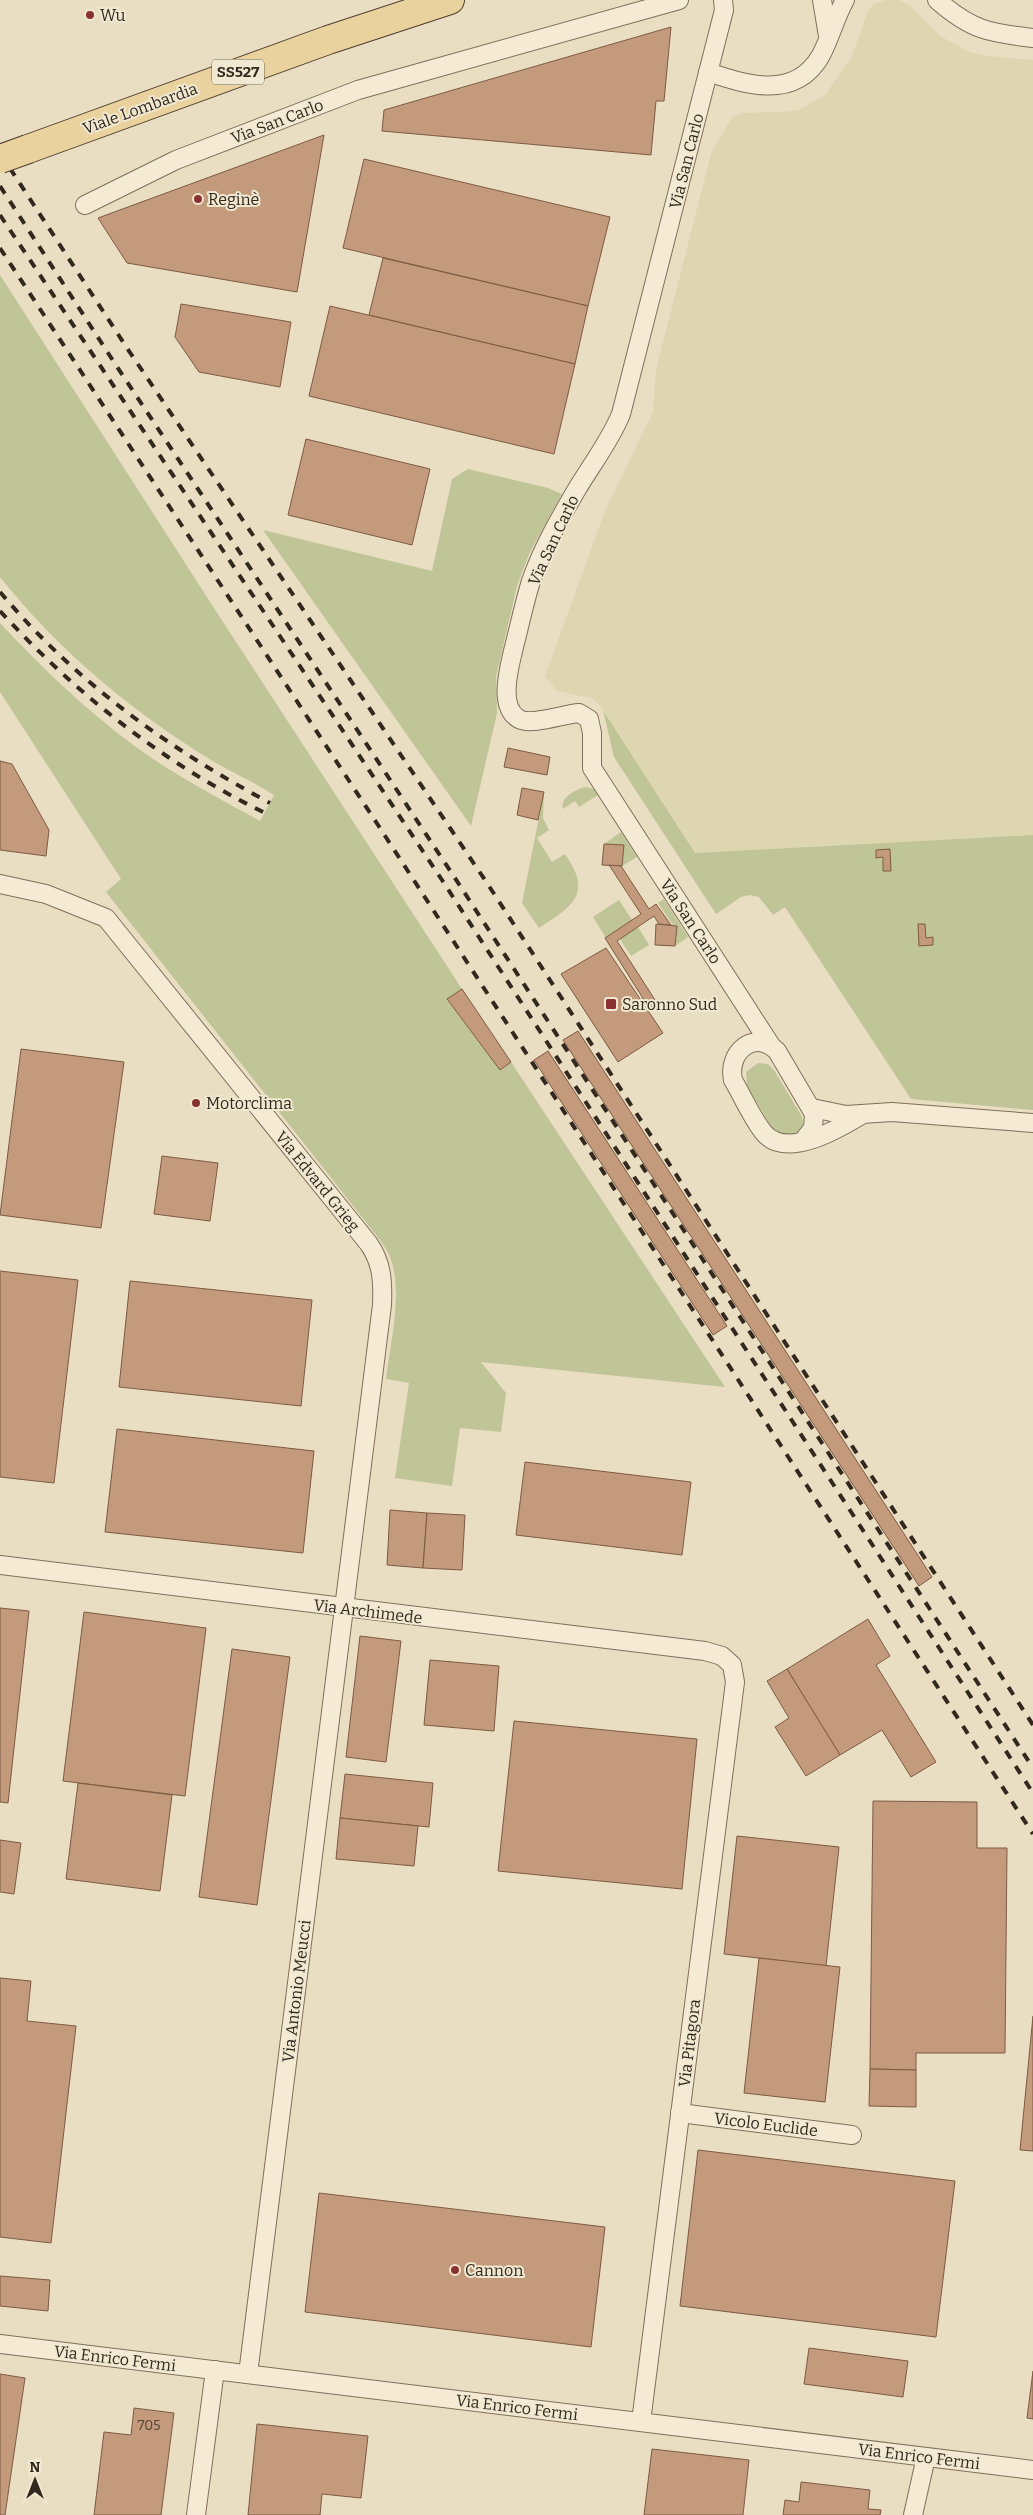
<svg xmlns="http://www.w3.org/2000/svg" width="1033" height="2515" viewBox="0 0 1033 2515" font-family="Bitter,serif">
<rect width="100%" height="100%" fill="#e9ddc2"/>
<polygon fill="#ddd6b0" points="886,0 899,0 910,6 940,36 969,52 987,56 1033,60 1033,835 695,853 603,709 592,698 557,691 545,676 605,511 653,412 656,370 711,154 732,117 743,113 782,112 799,110 825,95 852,56 868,11 875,3"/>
<g fill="#bfc597">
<path d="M 0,275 L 212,605 L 462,989 L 447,1000 L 500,1070 L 511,1062 L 725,1387 L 481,1362 L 506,1393 L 501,1432 L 460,1428 L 452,1486 L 395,1478 L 409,1383 L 386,1379 C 390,1343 403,1294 391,1260 C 389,1253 384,1246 380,1240 L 106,892 L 121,879 L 0,692 L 0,623 C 51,677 104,728 167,768 C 197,787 229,804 260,821 L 274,795 C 254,782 231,772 211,760 C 131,711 58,650 0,577 Z"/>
<polygon points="468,469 548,488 562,494 529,554 517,586 496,677 497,713 471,826 263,530 432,571 452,479"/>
<polygon points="603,710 695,853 1033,835 1033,1110 911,1099 785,907 773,915 759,897 750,895 741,897 716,914 614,757"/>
<path d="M 585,787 L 594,789 L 598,795 L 579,807 L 575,801 L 563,809 C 560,797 575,790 585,787 Z"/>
<path d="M 544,792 L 543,818 L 549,830 L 537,838 L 552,862 L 565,854 C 593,894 573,906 539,928 L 522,903 Z"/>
<polygon points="621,832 637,857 622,866 624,846 604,844"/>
<polygon points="664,899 688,937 675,946 677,926 673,925 658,903"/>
<polygon points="619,900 632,920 606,938 593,917"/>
<polygon points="638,927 649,945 631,956 620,939"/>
<polygon points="758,1063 768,1064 774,1070 801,1115 804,1124 798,1134 790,1138 774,1131 747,1086 746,1072"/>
</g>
<g fill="#c39a7b" stroke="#7d5b43">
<polygon points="671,27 664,101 656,101 651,155 382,131 384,110"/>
<polygon points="324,135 297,292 127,263 98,218"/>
<polygon points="364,159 610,217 588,306 343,248"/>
<polygon points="383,258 588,306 575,364 369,315"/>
<polygon points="181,304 291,322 280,387 199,372 175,337"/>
<polygon points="330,306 575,364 554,454 309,396"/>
<polygon points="306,439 430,469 412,545 288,515"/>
<polygon points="508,748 550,757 547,775 504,767"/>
<polygon points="0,761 12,764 49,830 46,856 0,850"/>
<polygon points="522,788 544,792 538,820 517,815"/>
<polygon points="604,844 624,845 622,866 602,865"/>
<polygon points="890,849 891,871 883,871 883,857 876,858 876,850"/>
<polygon points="609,865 621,866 649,909 656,904 671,925 659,924 654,916 617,941 657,1003 649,1008 605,938 641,914"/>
<polygon points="656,924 677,926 675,946 655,945"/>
<polygon points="918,924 925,924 926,938 933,937 933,945 919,946"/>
<polygon points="606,948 663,1033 618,1062 561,974"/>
<polygon points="462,989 511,1062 500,1070 447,999"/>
<polygon points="578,1031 932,1577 919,1586 563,1040"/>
<polygon points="21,1049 124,1062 101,1228 0,1215"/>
<polygon points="548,1051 727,1326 713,1335 534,1060"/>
<polygon points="162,1156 218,1163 210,1221 154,1214"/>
<polygon points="0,1271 78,1280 54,1483 0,1477"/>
<polygon points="130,1281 312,1300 301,1406 119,1387"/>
<polygon points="117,1429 314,1451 303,1553 105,1532"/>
<polygon points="525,1462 691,1482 682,1555 516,1535"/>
<polygon points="390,1510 427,1513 423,1568 387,1565"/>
<polygon points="427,1513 465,1515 462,1570 423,1568"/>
<polygon points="0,1608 29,1611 8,1803 0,1802"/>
<polygon points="84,1612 206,1628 185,1796 63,1781"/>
<polygon points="868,1619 890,1656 876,1665 936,1762 911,1777 882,1730 840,1755 787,1669"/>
<polygon points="360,1636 401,1641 386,1762 346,1757"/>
<polygon points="232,1649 290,1657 257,1905 199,1897"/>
<polygon points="430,1660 499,1666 494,1731 424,1725"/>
<polygon points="787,1669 840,1755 806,1776 775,1727 789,1718 767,1681"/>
<polygon points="514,1721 697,1739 682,1889 498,1871"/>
<polygon points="345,1774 433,1783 429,1827 340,1818"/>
<polygon points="78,1783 172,1795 160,1891 66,1879"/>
<polygon points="873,1801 977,1802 977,1848 1007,1848 1005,2053 916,2053 916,2070 870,2069"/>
<polygon points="340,1818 418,1826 414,1866 336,1859"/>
<polygon points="737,1836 839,1847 826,1966 724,1954"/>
<polygon points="0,1840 21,1843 14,1894 0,1892"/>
<polygon points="759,1958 840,1967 825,2102 744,2093"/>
<polygon points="0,1978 31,1981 27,2021 76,2026 51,2243 0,2237"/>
<polygon points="1033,2016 1033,2151 1020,2150"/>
<polygon points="870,2069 916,2070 916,2107 869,2106"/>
<polygon points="698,2150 955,2181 936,2337 680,2306"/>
<polygon points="319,2193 605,2227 591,2347 305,2312"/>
<polygon points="0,2276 50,2280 48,2311 0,2306"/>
<polygon points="809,2348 908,2361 903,2397 804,2384"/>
<polygon points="1033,2371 1033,2419 1027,2418"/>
<polygon points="0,2374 25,2378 5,2515 0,2515"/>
<polygon points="134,2408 174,2413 161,2515 94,2515 104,2432 131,2435"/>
<polygon points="257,2424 368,2436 361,2498 322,2494 320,2515 248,2515"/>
<polygon points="652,2449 749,2460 743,2515 644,2515"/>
<polygon points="801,2482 870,2490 868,2509 881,2510 880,2515 783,2515 785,2500 799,2502"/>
</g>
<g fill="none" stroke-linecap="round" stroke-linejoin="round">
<g stroke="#806f5b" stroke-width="20">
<g id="street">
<path d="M 723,0 L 724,10 L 621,414 C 610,441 592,464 577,489 C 560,518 542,549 531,581 C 524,604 519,628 513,651 C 509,669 498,707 519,719 C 531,726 564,714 579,713 L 589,719 L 592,733 L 592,768 L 770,1044"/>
<polyline points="822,0 828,36"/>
<path d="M 937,0 C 971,30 989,33 1033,38"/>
<path d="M 708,72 C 747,85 794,100 820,57 C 830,39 835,18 845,0"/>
<polyline points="85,205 176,160 358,90 679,0"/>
<path d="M 0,884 L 46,894 L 106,918 L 369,1244 C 382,1263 383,1281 382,1305 L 248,2374"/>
<polyline points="812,1108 846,1115 892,1112 1033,1123"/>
<path d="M 803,1141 L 813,1128 L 814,1114 L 777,1051 C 754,1029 727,1052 733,1080 C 743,1097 752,1118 764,1133 C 787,1160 840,1128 863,1114"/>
<polyline points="0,1565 705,1651 722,1656 732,1665 735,1682 641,2422"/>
<polyline points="680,2113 852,2135"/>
<polyline points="0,2344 1033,2470"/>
<polyline points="196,2515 215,2370"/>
<polyline points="913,2515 926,2457"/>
</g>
</g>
<g stroke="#4e3e2f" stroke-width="30">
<polyline id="primary" points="28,149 328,40 450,0"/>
</g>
<use href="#street" stroke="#f5ebd4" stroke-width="18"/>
<use href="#primary" stroke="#e9d29d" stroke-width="28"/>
<g stroke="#32281e" stroke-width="4" stroke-dasharray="9 9" stroke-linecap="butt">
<polyline points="0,153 127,348 487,883 1033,1725"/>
<polyline points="0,186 110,356 453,875 1033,1768"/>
<polyline points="0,215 442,880 1033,1793"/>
<polyline points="0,248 378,825 1033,1834"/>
<path d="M 0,592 C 77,683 166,747 270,803"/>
<path d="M 0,611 C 76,694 163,763 265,813"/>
</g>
<g stroke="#4e3e2f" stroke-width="30" stroke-linecap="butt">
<polyline id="primary-bridge" points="0,159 28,149"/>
</g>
<use href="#primary-bridge" stroke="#e9d29d" stroke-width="28"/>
</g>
<g fill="#893231" stroke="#f1e8d1" stroke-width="2">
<circle cx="90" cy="15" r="5"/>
<circle cx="198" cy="199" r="5"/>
<rect x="605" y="998" width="12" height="12" rx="2.5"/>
<circle cx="196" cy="1103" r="5"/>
<circle cx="455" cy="2270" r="5"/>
</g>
<g text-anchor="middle" stroke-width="4" stroke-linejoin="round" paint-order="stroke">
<g font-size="14" fill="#564435">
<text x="149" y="2430">705</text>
</g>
<rect fill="#f1e8d1" stroke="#6b6254" stroke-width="1" x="212" y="59.5" width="52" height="25" rx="4"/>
<g font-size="15" font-weight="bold" fill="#32281e">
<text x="238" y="77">SS527</text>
</g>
<g font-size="16" fill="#32281e" stroke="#f1e8d1" text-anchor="start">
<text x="100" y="21">Wu</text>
<text x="208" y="205">Reginè</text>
<text x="622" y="1010">Saronno Sud</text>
<text x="206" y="1109">Motorclima</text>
<text x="465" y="2276">Cannon</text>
</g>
<g font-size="16" fill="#32281e" stroke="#f1e8d1">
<text transform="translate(140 108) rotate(-20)" y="6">Viale Lombardia</text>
<text transform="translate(277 121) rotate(-21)" y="6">Via San Carlo</text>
<text transform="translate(686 161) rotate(-76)" y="6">Via San Carlo</text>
<text transform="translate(553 540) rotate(-65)" y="6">Via San Carlo</text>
<text transform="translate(691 921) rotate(57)" y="6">Via San Carlo</text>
<text transform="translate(318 1181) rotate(51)" y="6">Via Edvard Grieg</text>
<text transform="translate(368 1611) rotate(7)" y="6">Via Archimede</text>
<text transform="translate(296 1991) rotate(-83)" y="6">Via Antonio Meucci</text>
<text transform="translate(689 2043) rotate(-83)" y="6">Via Pitagora</text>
<text transform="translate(766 2124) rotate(7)" y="6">Vicolo Euclide</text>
<text transform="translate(115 2358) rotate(7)" y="6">Via Enrico Fermi</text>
<text transform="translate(517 2407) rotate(7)" y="6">Via Enrico Fermi</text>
<text transform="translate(919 2456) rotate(7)" y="6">Via Enrico Fermi</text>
</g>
</g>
<g transform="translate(35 2480)" stroke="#f1e8d1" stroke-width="4" paint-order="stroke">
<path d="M0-4L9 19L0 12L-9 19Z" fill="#32281e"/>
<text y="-8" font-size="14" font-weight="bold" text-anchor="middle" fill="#32281e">N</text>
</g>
</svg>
